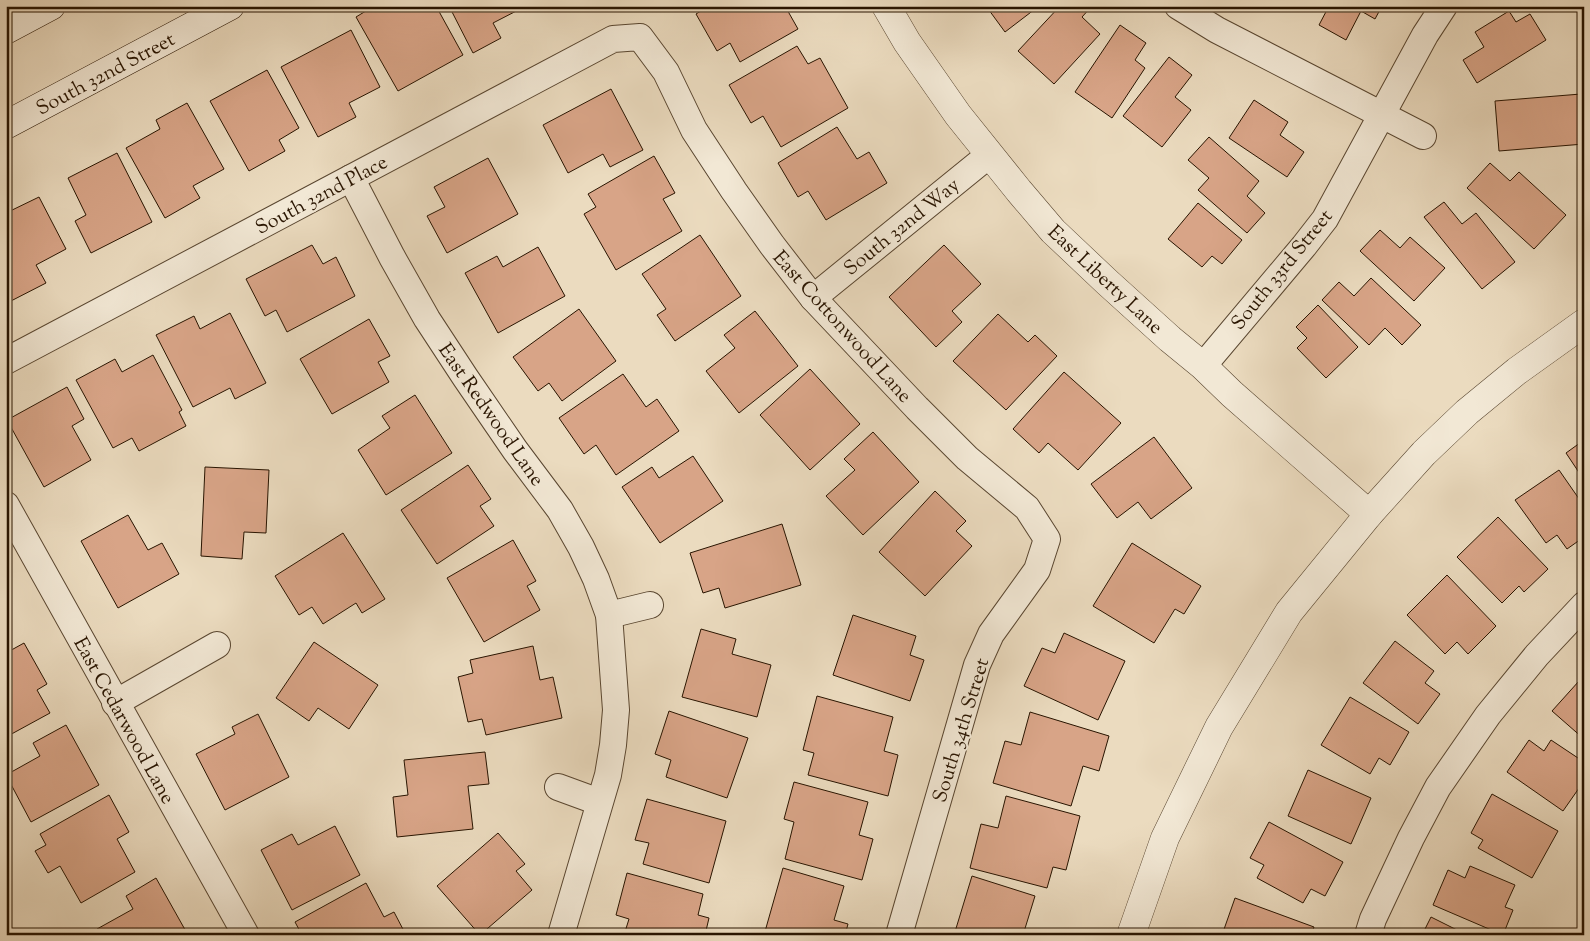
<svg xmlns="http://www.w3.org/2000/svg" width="1590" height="941" viewBox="0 0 1590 941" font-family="'Sorts Mill Goudy',serif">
<rect width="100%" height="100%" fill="#ebdbbf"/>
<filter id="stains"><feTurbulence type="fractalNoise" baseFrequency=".004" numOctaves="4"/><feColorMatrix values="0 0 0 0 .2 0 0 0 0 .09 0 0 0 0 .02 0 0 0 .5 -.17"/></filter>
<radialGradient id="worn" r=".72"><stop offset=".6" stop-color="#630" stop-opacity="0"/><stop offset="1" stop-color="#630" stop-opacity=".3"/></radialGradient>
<g fill="#d8a487" stroke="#281400">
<polygon points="374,6 436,6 463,55 398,91 356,17"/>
<polygon points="449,6 526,6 493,23 501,38 473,53"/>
<polygon points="709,6 785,6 798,29 740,62 730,43 717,51 696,14"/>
<polygon points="986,6 1039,6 1005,32"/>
<polygon points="1060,6 1092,6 1082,17 1100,34 1054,84 1018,51"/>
<polygon points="1329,6 1382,6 1375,19 1361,11 1346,40 1319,25"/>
<polygon points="1509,11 1516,22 1530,14 1546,40 1477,83 1463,60 1484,47 1475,32"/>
<polygon points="1120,25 1146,43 1135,60 1145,68 1112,118 1075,92"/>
<polygon points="351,30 380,87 349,103 356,117 318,137 281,67"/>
<polygon points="797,46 808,64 820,58 848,108 781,147 763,116 751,123 729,85"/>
<polygon points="1169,57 1192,75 1175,97 1191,110 1162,147 1123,116"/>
<polygon points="267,70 299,128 279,140 285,151 249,171 210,101"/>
<polygon points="611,89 643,150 610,167 603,154 568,173 543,125"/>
<polygon points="1581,94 1584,144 1499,151 1495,101"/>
<polygon points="1254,100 1288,122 1280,135 1304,152 1287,177 1229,138"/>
<polygon points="187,103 224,169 193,186 200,198 165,218 126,148 160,129 156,120"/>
<polygon points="837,127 857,159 869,152 887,183 826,220 808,191 798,197 778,163"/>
<polygon points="1209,137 1259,181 1247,196 1265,213 1247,233 1198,190 1209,178 1188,160"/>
<polygon points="117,153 152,222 91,253 75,221 86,215 68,178"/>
<polygon points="654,156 675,193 663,199 682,231 616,270 584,214 596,207 588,194"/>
<polygon points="488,158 518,214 447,253 427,216 445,207 434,187"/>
<polygon points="1490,163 1510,181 1519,172 1566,215 1534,249 1467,188"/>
<polygon points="39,197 66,249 36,265 46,283 7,303 6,301 6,213"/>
<polygon points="1444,202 1462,224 1476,213 1515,262 1482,289 1424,217"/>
<polygon points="1198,203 1242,240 1222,264 1212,256 1202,267 1168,239"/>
<polygon points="1380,230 1400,248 1410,237 1445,268 1414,301 1360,251"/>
<polygon points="700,235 741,296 675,341 657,315 666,309 642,274"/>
<polygon points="312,245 323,264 336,257 355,296 287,332 276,310 265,316 246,279"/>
<polygon points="944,245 981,284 952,311 962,322 936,347 889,297"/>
<polygon points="538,247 565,296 498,333 465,273 497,256 503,267"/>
<polygon points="1371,278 1421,325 1402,345 1385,328 1369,345 1322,300 1339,282 1354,296"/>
<polygon points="1318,305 1358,347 1326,378 1297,348 1307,338 1296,327"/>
<polygon points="579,309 616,361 562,401 549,383 538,391 513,357"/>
<polygon points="755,311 798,366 739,413 706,371 735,348 724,335"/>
<polygon points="230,313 266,383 235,399 230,388 193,407 156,335 194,316 200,329"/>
<polygon points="998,314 1028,342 1035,335 1057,356 1006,410 953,361"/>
<polygon points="369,319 390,356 378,362 389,382 332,414 300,359"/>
<polygon points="153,355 182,410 179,412 186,426 139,451 132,438 113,448 76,380 115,359 122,372"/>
<polygon points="810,369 860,424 810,470 760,415"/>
<polygon points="1064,372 1121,423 1078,470 1048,443 1039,453 1013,429"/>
<polygon points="623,374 646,407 657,399 679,431 616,475 596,445 584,454 559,418"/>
<polygon points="67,387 84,419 72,426 91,460 44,487 7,420"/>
<polygon points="415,395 452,453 386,495 358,450 390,428 382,416"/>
<polygon points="873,432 919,482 863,535 826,496 855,470 844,459"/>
<polygon points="1154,437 1192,488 1151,519 1138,502 1117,518 1091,484"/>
<polygon points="1584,440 1584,480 1566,453"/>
<polygon points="693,456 723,501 660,543 622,487 652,467 659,478"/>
<polygon points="468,465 491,499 480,506 494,526 437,564 401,510"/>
<polygon points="205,467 269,470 266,533 244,532 242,559 201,556"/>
<polygon points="1559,470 1584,506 1584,537 1567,549 1557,535 1546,543 1515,500"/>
<polygon points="935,491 966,521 956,531 972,546 925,596 879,552"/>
<polygon points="128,515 148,550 162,543 179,574 118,608 81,541"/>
<polygon points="1498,517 1548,569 1524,592 1519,586 1502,603 1457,557"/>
<polygon points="782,524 801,585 725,608 719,588 703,593 690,553"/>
<polygon points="343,533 385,599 362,613 356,603 323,624 312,607 299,615 275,576"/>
<polygon points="513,540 536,581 527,586 540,610 484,642 447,578"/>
<polygon points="1132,543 1201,586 1184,614 1175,609 1154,643 1093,606"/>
<polygon points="1447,575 1496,626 1468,654 1457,642 1445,654 1407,615"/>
<polygon points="853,615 916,636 910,655 924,660 910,701 833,675"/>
<polygon points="701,629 736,639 732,654 771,665 757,717 682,697"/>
<polygon points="1064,633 1125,661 1098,720 1024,686 1042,648 1055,653"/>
<polygon points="1395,641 1434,671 1425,683 1440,694 1418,724 1363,683"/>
<polygon points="314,642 378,685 349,729 318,708 309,721 276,698"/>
<polygon points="24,643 47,684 37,690 50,713 6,737 6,653"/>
<polygon points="533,646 540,680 553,677 562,718 486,735 482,719 468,722 458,677 473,673 470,660"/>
<polygon points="1579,681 1584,685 1584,739 1552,711"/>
<polygon points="817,696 893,717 884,751 898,755 888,796 808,775 814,753 803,750"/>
<polygon points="1350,697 1409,732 1390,765 1379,758 1370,774 1321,745"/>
<polygon points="669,711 748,738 727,798 666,777 671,760 655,754"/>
<polygon points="1030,712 1109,736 1099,771 1083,766 1071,806 993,783 1005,741 1021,745"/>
<polygon points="258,714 289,777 225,810 196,754 235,734 232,727"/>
<polygon points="66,725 99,785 31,822 6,775 40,756 33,743"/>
<polygon points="1529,740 1544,751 1551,740 1584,762 1584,781 1563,811 1507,772"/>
<polygon points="485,752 489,784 468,786 473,829 397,837 393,797 408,795 404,760"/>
<polygon points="1308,770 1371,798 1351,844 1288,816"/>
<polygon points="794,782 868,802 859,835 873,839 862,880 785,859 794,822 784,819"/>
<polygon points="1492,794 1558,831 1532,878 1478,848 1483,840 1471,833"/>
<polygon points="109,795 129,832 117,839 135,872 81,903 60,866 48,873 35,851 46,845 40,834"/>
<polygon points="1006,796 1080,816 1066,870 1053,867 1047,888 970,868 981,824 998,828"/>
<polygon points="647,799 726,821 709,883 643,864 649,843 635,840"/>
<polygon points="1269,822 1343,862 1325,896 1311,889 1303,903 1257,878 1264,865 1250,858"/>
<polygon points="335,826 360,875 292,910 261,850 292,834 298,845"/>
<polygon points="498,833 525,864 516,871 532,890 480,935 437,886"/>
<polygon points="1470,866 1515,885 1505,907 1513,910 1503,935 1433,905 1448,870 1465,878"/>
<polygon points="783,868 844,886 834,920 848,924 845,935 764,935"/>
<polygon points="627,873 703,894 698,915 709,918 705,935 624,935 629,919 616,915"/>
<polygon points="972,876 1035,896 1023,935 954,935"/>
<polygon points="156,878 188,935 100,935 97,929 133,909 126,896"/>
<polygon points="366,883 384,917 394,912 406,935 302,935 295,922"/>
<polygon points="1235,898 1314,927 1311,935 1222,935"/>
<polygon points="1431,917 1467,935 1422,935"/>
</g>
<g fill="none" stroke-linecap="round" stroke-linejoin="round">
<g stroke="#594630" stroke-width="28">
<g id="minor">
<polyline points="1178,6 1217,30 1423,136"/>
<polyline points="351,178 392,257 427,319 465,377 515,450 560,510 581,547 596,579 609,615 616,710 613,745 608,775 561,935"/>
<polyline points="813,298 989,155"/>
<polyline points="6,361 613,39 640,37 666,72 694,130 734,191 772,245 813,298 917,408 967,458 1027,508 1047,539 1037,570 991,634 977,665 899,935"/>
<polyline points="1203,366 1304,246 1325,219 1425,35 1444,6"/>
<polyline points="6,505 246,935"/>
<polyline points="609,615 650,605"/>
<polyline points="115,703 217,645"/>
<polyline points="558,787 599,802"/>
<polyline points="1368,935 1373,919 1411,838 1438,787 1488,715 1537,655 1584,605"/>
</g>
</g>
<g stroke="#594630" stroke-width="29">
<g id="tertiary">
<polyline points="886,6 907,42 958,115 1019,191 1053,231 1107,282 1170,339 1203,366 1232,394 1369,514"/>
<polyline points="1131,935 1165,838 1219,727 1289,612 1369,514 1424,453 1467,412 1517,371 1584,323"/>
</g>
</g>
<g stroke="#281400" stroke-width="29">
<g id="secondary">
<polyline points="6,30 51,6"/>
<polyline points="6,125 230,6"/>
</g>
</g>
<use href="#minor" stroke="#f2e8d5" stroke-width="26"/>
<use href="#tertiary" stroke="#f2e8d5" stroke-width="28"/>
<use href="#secondary" stroke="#f2e8d5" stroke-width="28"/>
</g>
<g text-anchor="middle" stroke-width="4" stroke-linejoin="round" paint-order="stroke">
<g font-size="20" fill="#281400" stroke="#f2e8d5">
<text transform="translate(105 73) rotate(-28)" y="7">South 32nd Street</text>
<text transform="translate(321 194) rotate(-28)" y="7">South 32nd Place</text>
<text transform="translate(901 226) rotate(-39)" y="7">South 32nd Way</text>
<text transform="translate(1281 269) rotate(-51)" y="7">South 33rd Street</text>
<text transform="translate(1106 279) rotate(43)" y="7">East Liberty Lane</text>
<text transform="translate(843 326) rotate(48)" y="7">East Cottonwood Lane</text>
<text transform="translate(492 414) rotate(55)" y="7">East Redwood Lane</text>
<text transform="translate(125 720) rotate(61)" y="7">East Cedarwood Lane</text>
<text transform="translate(960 730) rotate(-73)" y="7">South 34th Street</text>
</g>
</g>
<rect width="1590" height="941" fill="none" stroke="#ebdbbf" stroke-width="25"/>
<rect x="8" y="8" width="1575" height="926" fill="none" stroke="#281400" stroke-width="2.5"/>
<rect x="12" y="12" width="1565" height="916" fill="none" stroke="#281400"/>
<rect width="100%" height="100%" filter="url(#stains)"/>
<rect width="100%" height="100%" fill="url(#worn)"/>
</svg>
